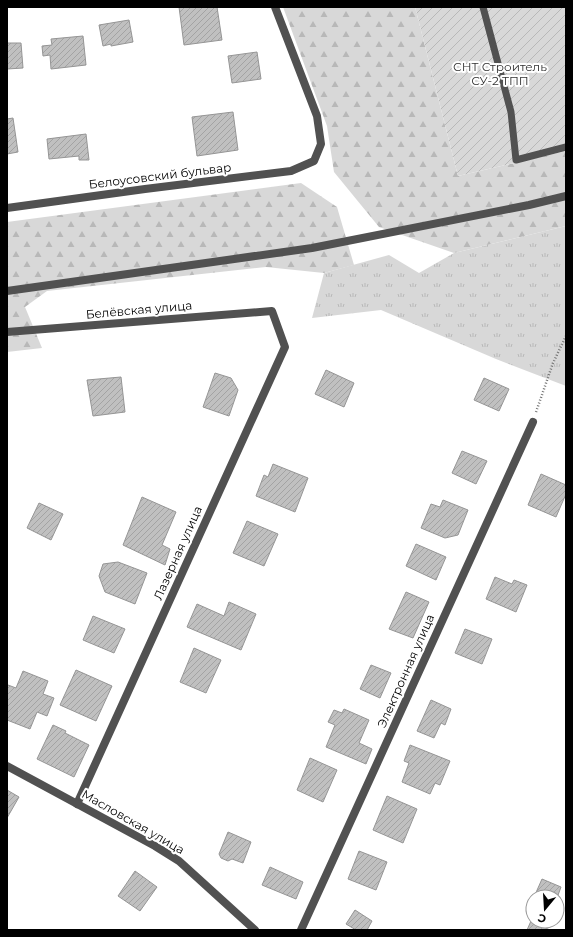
<svg xmlns="http://www.w3.org/2000/svg" width="573" height="937" viewBox="0 0 573 937" font-family="Montserrat,sans-serif">
<defs>
<pattern id="grass-tufts" width="24" height="20" patternUnits="userSpaceOnUse"><rect width="24" height="20" fill="#d8d8d8"/><path d="M3 7l-1-3M5 7V3M7 7l1-3M15 17l-1-3M17 17v-4M19 17l1-3" fill="none" stroke="#b8b8b8"/></pattern>
<pattern id="forest-firs" width="22" height="20" patternUnits="userSpaceOnUse"><rect width="22" height="20" fill="#d8d8d8"/><path d="M5 1l3.5 6h-7zM16 11l3.5 6h-7z" fill="#b8b8b8"/></pattern>
<pattern id="garden-furrows" width="10" height="10" patternUnits="userSpaceOnUse"><rect width="10" height="10" fill="#d8d8d8"/><path d="M-1 1l2-2M0 10L10 0M9 11l2-2" fill="none" stroke="#b8b8b8"/></pattern>
<pattern id="building-hatch" width="6" height="6" patternUnits="userSpaceOnUse"><rect width="6" height="6" fill="#c0c0c0"/><path d="M-1 1l2-2M0 6l6-6M5 7l2-2" fill="none" stroke="#a3a3a3"/></pattern>
</defs>
<rect width="100%" height="100%" fill="#fff"/>
<polygon fill="url(#grass-tufts)" points="566,226 566,386 496,359 381,310 312,318 324,273 389,255 419,273 454,253"/>
<g fill="url(#forest-firs)">
<polygon points="283,7 415,7 458,176 566,151 566,226 454,253 379,227 334,172 327,126"/>
<polygon points="301,183 337,207 354,265 324,273 266,267 47,291 25,307 42,348 7,352 7,222"/>
</g>
<polygon fill="url(#garden-furrows)" points="415,7 566,7 566,151 458,176"/>
<g fill="url(#building-hatch)" stroke="#959595">
<polygon points="179,7 217,7 222,40 184,45"/>
<polygon points="129,20 133,42 111,46 111,44 103,46 99,25"/>
<polygon points="83,36 86,65 51,69 50,55 43,56 42,46 52,45 51,39"/>
<polygon points="7,40 7,43 21,43 23,68 7,69"/>
<polygon points="257,52 261,79 232,83 228,56"/>
<polygon points="233,112 238,150 197,156 192,117"/>
<polygon points="13,118 18,152 7,154 7,119"/>
<polygon points="86,134 89,160 79,160 79,156 49,159 47,139"/>
<polygon points="326,370 354,383 344,407 315,394"/>
<polygon points="215,373 231,378 238,390 229,416 203,407"/>
<polygon points="121,377 125,412 93,416 87,380"/>
<polygon points="484,378 509,389 499,411 474,400"/>
<polygon points="462,451 487,461 476,484 452,473"/>
<polygon points="273,464 308,478 295,512 256,496 264,475 268,477"/>
<polygon points="541,474 566,485 566,494 556,517 528,505"/>
<polygon points="142,497 176,512 162,545 170,549 165,565 123,545"/>
<polygon points="443,500 468,510 458,535 445,538 421,528 431,504 440,507"/>
<polygon points="39,503 63,514 51,540 27,528"/>
<polygon points="247,521 278,534 264,566 233,553"/>
<polygon points="416,544 446,557 436,580 406,566"/>
<polygon points="118,562 147,573 135,604 105,592 99,576 103,564"/>
<polygon points="495,577 512,584 514,580 527,585 516,612 486,599"/>
<polygon points="406,592 429,602 413,638 389,629"/>
<polygon points="229,602 256,614 241,650 187,627 197,604 224,616"/>
<polygon points="93,616 125,629 114,653 83,640"/>
<polygon points="465,629 492,639 482,664 455,653"/>
<polygon points="194,648 221,660 206,693 180,682"/>
<polygon points="371,665 391,673 380,698 360,689"/>
<polygon points="76,670 112,686 96,721 60,705"/>
<polygon points="23,671 48,681 43,694 54,698 47,716 37,712 30,729 7,720 7,687 8,685 16,688"/>
<polygon points="431,700 451,709 445,725 441,723 434,738 417,731"/>
<polygon points="344,709 369,720 359,743 372,749 366,764 326,747 335,725 328,722 334,710 342,713"/>
<polygon points="53,725 66,731 65,733 89,745 74,777 37,759"/>
<polygon points="410,745 450,761 440,785 435,783 430,794 402,782 409,763 404,761"/>
<polygon points="310,758 337,770 323,802 297,790"/>
<polygon points="7,790 19,797 7,818"/>
<polygon points="387,796 417,809 403,843 373,830"/>
<polygon points="228,832 251,842 243,863 232,859 228,861 221,858 219,854"/>
<polygon points="359,851 387,862 376,890 348,879"/>
<polygon points="270,867 303,882 296,899 262,885"/>
<polygon points="135,871 157,887 140,911 118,896"/>
<polygon points="542,879 561,887 557,898 557,897 534,897"/>
<polygon points="355,910 372,921 367,930 356,930 346,924"/>
<polygon points="531,921 550,930 527,930"/>
</g>
<g fill="none" stroke-linecap="round" stroke-linejoin="round">
<polyline stroke="#737373" stroke-width="2.5" stroke-dasharray="1 2" stroke-linecap="butt" points="536,412 553,363 566,336"/>
<polyline stroke="#515151" stroke-width="7" points="483,7 511,112 516,160 566,147"/>
<g stroke="#515151" stroke-width="8">
<polyline points="7,208 145,189 291,171 314,161 321,144 317,116 275,7"/>
<polyline points="7,291 312,248 529,205 566,196"/>
<polyline points="7,332 272,311 285,347 77,804"/>
<polyline points="7,766 155,846 179,861 255,930"/>
<polyline points="301,930 533,422"/>
</g>
</g>
<g text-anchor="middle" stroke-width="4" stroke-linejoin="round" paint-order="stroke">
<g font-size="12" fill="#2f2f2f" stroke="#fff">
<text x="500" y="71">СНТ Строитель<tspan x="500" dy="14">СУ-2 ТПП</tspan></text>
</g>
<g font-size="12" fill="#000" stroke="#fff">
<text transform="translate(160 176) rotate(-7)" y="4">Белоусовский бульвар</text>
<text transform="translate(139 310) rotate(-5)" y="4">Белёвская улица</text>
<text transform="translate(178 553) rotate(-66)" y="4">Лазерная улица</text>
<text transform="translate(406 671) rotate(-66)" y="4">Электронная улица</text>
<text transform="translate(133 822) rotate(30)" y="4">Масловская улица</text>
</g>
</g>
<rect width="573" height="937" fill="none" stroke="#000000" stroke-width="16"/>
<g transform="translate(545 909) rotate(198)"><circle r="19" fill="#ffffff" stroke="#999999"/>
<path d="M0-3L7 15L0 10L-7 15Z" fill="#000000"/>
<text y="-6" font-size="11" font-weight="bold" text-anchor="middle" fill="#000000">С</text>
</g>
</svg>
